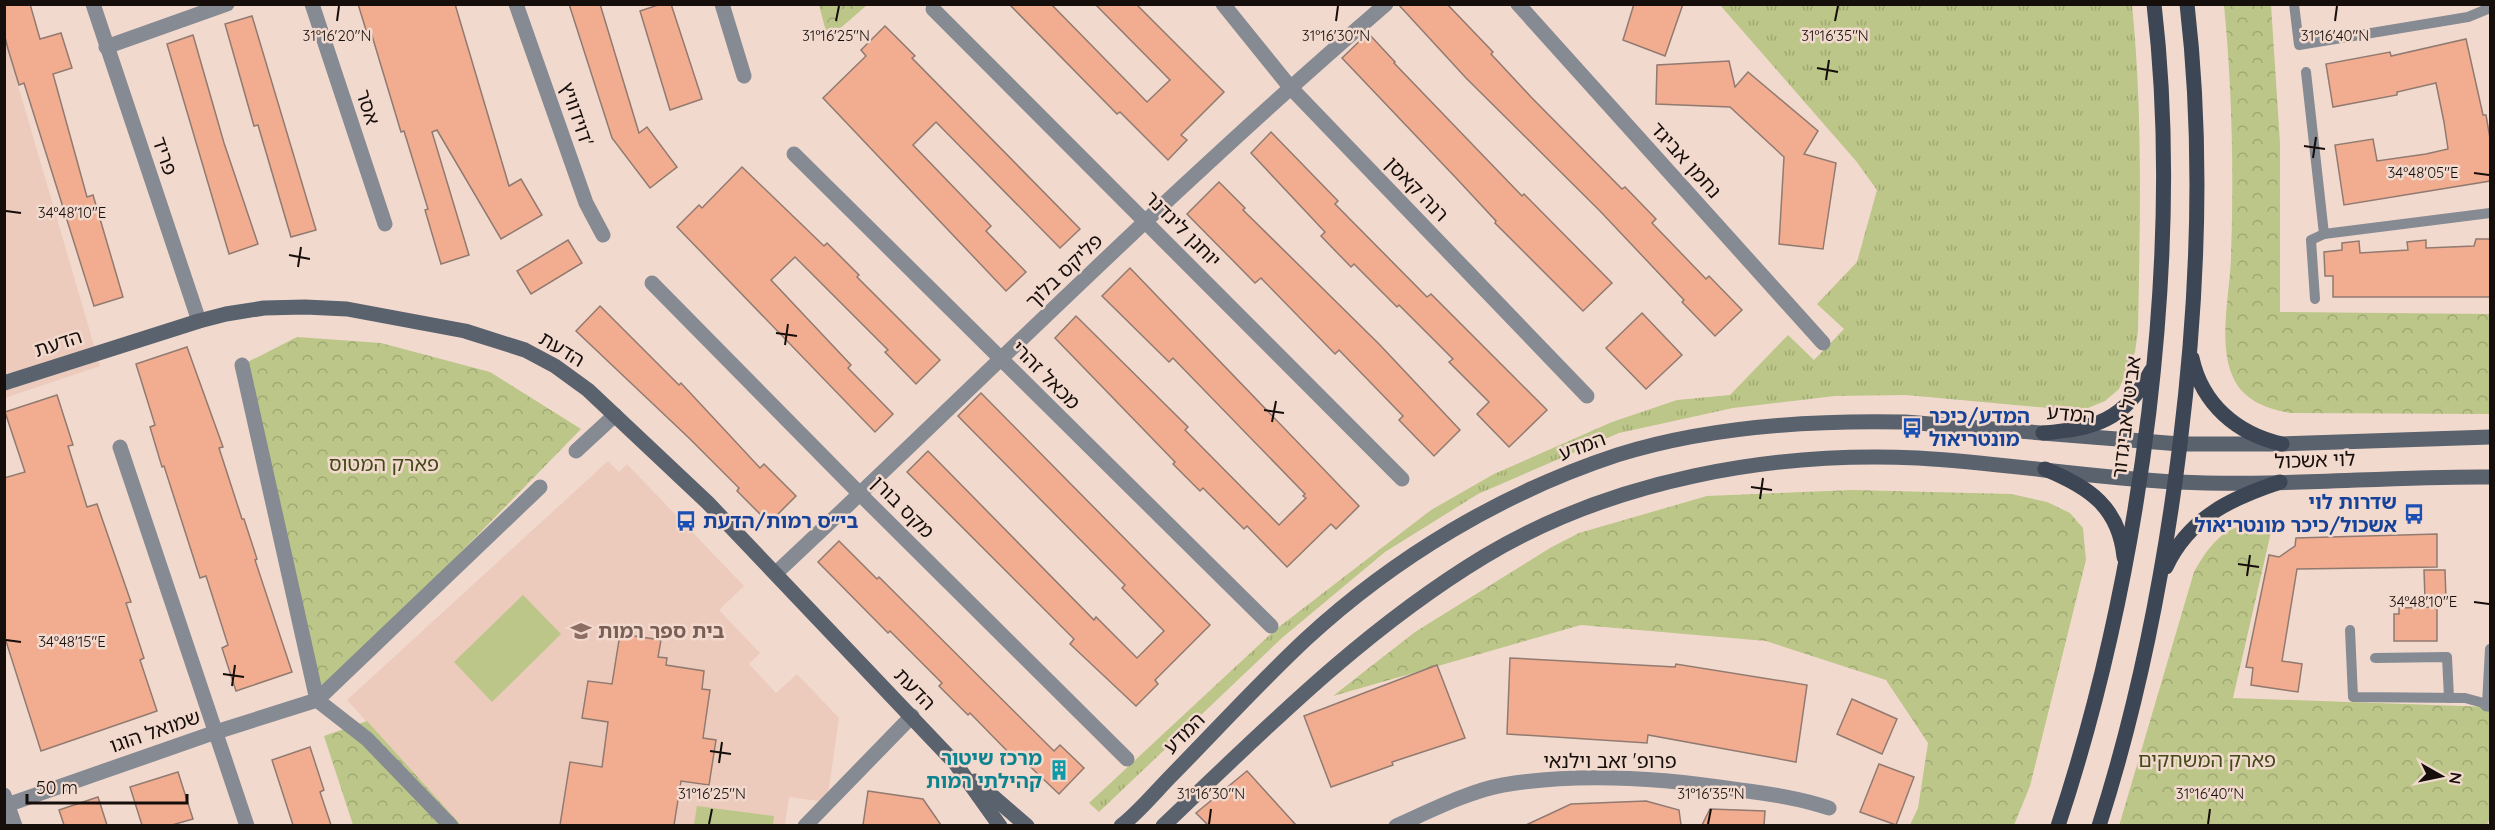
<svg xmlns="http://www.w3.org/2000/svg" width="2495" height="830" viewBox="0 0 2495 830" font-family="Quicksand,'Noto Sans Hebrew',sans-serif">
<defs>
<pattern id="grass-tufts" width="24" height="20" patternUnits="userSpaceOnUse" patternTransform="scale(1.5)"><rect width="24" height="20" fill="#bbc688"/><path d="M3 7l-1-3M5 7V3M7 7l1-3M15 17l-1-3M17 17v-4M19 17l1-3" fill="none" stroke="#a0a974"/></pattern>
<pattern id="park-crowns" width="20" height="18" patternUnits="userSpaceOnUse" patternTransform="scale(1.5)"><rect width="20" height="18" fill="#bbc688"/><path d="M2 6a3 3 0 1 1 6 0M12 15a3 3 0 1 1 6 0" fill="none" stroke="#a0a974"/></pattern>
</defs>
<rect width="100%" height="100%" fill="#f2d9ce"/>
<g fill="#eccbbd">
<polygon points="4,37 100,366 5,398 4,398"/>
<polygon points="608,461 619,472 627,464 744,586 719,610 760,653 749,664 776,693 797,674 839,718 827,802 789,797 785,825 461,826 347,700"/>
</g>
<path fill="url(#grass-tufts)" d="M 1720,5 L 2132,5 C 2143,113 2140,222 2138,331 L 2135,352 L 2119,389 L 2105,401 L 2088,408 L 2060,409 L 1906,395 L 1835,396 L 1733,408 L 1619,433 L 1478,494 L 1385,552 L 1283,637 L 1099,812 L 1089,803 L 1275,630 L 1431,510 L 1494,474 L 1612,422 L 1677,400 L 1730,395 L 1788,335 L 1814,360 L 1844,329 L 1817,304 L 1857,262 L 1877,190 L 1856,161 Z"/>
<g fill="url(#park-crowns)">
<polygon points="819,5 867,4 867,5 828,39"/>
<path d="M 2224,5 L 2271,5 L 2280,143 L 2280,312 L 2490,314 L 2490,414 L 2291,413 C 2266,409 2242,400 2232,375 C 2218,340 2230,294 2231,257 C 2234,173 2232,88 2224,5 Z"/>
<polygon points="297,337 381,343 490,372 581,429 317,700 242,365"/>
<polygon points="1853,490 2011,494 2047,502 2070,513 2083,528 2086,560 2030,786 2014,825 1910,825 1918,808 1928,743 1886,680 1766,641 1581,625 1333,696 1415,632 1550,548 1579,533 1707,496"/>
<path d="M 2274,519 L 2233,698 L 2490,707 L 2490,818 L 2487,825 L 2119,826 L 2194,572 C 2216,533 2230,524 2274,519 Z"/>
<polygon points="367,721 461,825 353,825 324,736"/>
</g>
<g fill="#bbc688">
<polygon points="523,595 561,634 492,702 454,662"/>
<polygon points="697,806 774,816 773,825 694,825"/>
</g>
<g fill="#f2ad90" stroke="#917a70" stroke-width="1.5">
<polygon points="4,4 30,4 40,39 61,33 72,68 53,74 87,197 93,195 123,297 94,306 24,83 19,85 8,49 4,33"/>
<polygon points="358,4 455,4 509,186 521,179 542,215 501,239 437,130 432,132 469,255 441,264 425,210 428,209 404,131 401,132 370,29 366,30"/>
<polygon points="569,4 600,4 639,133 647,127 677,167 650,188 612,138"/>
<polygon points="661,4 671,4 702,99 670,110 640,11"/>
<polygon points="1009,4 1051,4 1147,102 1170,80 1095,4 1136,4 1224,92 1181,135 1187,140 1168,160 1120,112 1117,114"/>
<polygon points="1398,4 1447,4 1493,52 1491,54 1531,97 1622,189 1625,187 1656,219 1652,223 1706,279 1709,276 1742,310 1715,336 1682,302 1684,300 1600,211 1466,78"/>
<polygon points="1634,4 1683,4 1665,56 1623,40"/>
<polygon points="252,16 316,230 291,237 258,125 254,126 225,24"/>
<polygon points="885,26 915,56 912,58 1080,229 1060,248 936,122 913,145 991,226 986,231 1026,272 1006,291 823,98 866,56 861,50"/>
<polygon points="1368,33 1395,62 1394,63 1522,196 1524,194 1612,283 1583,311 1495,223 1496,221 1457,179 1342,58"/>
<polygon points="193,35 224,143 258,244 229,254 167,44"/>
<polygon points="2466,39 2483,115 2486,115 2490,138 2490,181 2344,205 2335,145 2373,139 2377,161 2426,154 2448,149 2444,122 2436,83 2397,92 2397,95 2333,107 2326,64 2390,52 2391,56"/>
<polygon points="1729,61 1735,87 1748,72 1818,131 1804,154 1836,163 1823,249 1779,244 1784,157 1730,107 1656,104 1657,65"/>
<polygon points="1271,132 1338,201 1335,204 1427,297 1431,294 1547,410 1509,447 1477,414 1489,402 1449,362 1453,359 1399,305 1397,307 1354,264 1351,267 1321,236 1325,232 1251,153"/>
<polygon points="742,167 824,246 827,243 859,275 857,277 940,360 916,384 885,352 888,350 795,257 771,280 851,365 848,368 893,414 875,432 677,227 699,205 702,208"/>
<polygon points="1219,182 1245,208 1243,210 1379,344 1460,430 1434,456 1399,420 1403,416 1339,350 1335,354 1261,278 1255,283 1187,214"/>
<polygon points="2476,239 2490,239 2490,297 2333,297 2333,276 2325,276 2324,252 2342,250 2342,243 2359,241 2360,253 2408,250 2407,242 2426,240 2426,248 2474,246"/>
<polygon points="568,240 582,263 531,294 517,271"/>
<polygon points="1130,268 1359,506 1336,529 1331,524 1287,567 1247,526 1244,529 1203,488 1200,491 1173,464 1175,462 1055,338 1076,316 1188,427 1185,430 1279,525 1306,498 1303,496 1305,494 1173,358 1169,362 1102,296"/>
<polygon points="600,306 679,385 681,383 760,468 764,464 796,496 769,523 737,491 739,488 689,438 576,331"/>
<polygon points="1642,313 1682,355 1646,389 1606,348"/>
<polygon points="187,347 223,447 219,448 242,519 244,519 257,559 255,560 292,672 236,691 222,648 228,645 206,576 200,578 164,466 162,467 150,427 155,425 136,364"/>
<polygon points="981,393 1210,625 1155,680 1158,684 1136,706 1070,644 1074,639 907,472 928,451 1094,620 1096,617 1137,658 1164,631 1122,588 1125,585 958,416"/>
<polygon points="57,395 73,445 68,446 87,507 97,504 131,602 126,603 144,658 140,660 157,711 41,751 4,635 4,478 25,472 5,412"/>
<polygon points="2437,534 2437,567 2297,569 2282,661 2302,664 2298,692 2251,685 2253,668 2246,667 2269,555 2279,557 2295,546 2296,538"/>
<polygon points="839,541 877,579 879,577 1054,751 1060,745 1084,768 1059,794 1019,756 1015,759 970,713 968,715 939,686 942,683 890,631 888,633 818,562"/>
<polygon points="2424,570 2445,570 2446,599 2425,599"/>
<polygon points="2437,607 2437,641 2394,641 2394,614 2399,614 2399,608"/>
<polygon points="620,634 661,640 658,657 667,658 666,665 704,671 702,689 710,690 703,738 716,740 709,785 681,781 674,825 560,825 570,762 602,767 608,722 582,718 588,681 612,684"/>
<polygon points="1510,658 1675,667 1676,664 1807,685 1796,762 1648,735 1647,743 1507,734"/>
<polygon points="1437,665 1465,738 1392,762 1393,765 1331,787 1304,716"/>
<polygon points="1852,699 1897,719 1882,754 1837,734"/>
<polygon points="310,747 324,790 320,792 331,825 293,825 272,760"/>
<polygon points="1879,764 1914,777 1896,825 1860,812"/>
<polygon points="1247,771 1296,825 1208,825 1196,813"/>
<polygon points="178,772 193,819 172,825 142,825 130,787"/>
<polygon points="868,791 923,799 941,825 863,825"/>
<polygon points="98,797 107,825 64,825 59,810"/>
<polygon points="1646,801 1679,810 1681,825 1526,825 1571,804"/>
<polygon points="1710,809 1765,811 1764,825 1702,825"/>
</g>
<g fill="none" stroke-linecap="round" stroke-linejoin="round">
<g stroke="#858a93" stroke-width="10">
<polyline points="2294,4 2299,45 2468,17 2490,8"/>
<polyline points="2306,72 2324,234 2490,213"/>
<polyline points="2315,299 2311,240 2324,234"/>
<polyline points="2350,630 2353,697 2465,698 2487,704 2490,649"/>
<polyline points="2375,658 2447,657 2449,698"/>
</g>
<g stroke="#858a93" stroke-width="15">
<polyline points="93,4 199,321"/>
<polyline points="312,4 385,224"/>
<polyline points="516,4 586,203 603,235"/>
<polyline points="722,4 744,76"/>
<polyline points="1223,4 1290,87 1587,396"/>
<polyline points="1518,4 1823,343"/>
<polyline points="933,9 1402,479"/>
<polyline points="106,47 227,4"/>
<polyline points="794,154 1271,626"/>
<polyline points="652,283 860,494 1127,759"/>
<polyline points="242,365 317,700 367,739 451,826"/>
<polyline points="120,447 247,826"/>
<polyline points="576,451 615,415"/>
<path d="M 776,573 C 979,383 1175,185 1386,4"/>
<polyline points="2487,704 2490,704"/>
<polyline points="4,795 15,826"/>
<polyline points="4,806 216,732 317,700 540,487"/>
<polyline points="805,826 912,716"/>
<path d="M 1396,826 C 1428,812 1469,791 1503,785 C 1579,772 1664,778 1740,790 C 1770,794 1800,798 1829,808"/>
</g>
<g stroke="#5a626e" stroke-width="15">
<polyline points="4,383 199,321 226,314 264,308 305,307 347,309 465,331 525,350 555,366 588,390 708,503 955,763 1000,826"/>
<polyline points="975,781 1027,826"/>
<path d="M 1121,826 C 1140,811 1156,791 1173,774 C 1217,729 1260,682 1306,639 C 1395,557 1502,493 1617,455 C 1706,427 1812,420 1905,422 L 2180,444 L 2282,444 L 2490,437"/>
<path d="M 1163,826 C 1265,729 1364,629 1485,556 C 1612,480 1772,451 1918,458 C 2005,463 2091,478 2178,482 C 2282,487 2387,476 2490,477"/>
</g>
<g stroke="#3d4654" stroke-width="15">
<path d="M 2192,358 C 2202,404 2237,434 2282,444"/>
<path d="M 2043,433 C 2095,429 2125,420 2151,371"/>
<path d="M 2045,469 C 2089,487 2119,507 2124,557"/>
<path d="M 2166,567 C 2189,518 2231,498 2280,482"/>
<path d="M 2058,826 C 2103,690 2132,552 2149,411 C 2165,275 2170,140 2154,4"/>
<path d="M 2099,826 C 2139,701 2164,573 2180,444 C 2198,298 2204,150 2187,4"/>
</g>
</g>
<path fill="none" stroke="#160e0a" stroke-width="2" d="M 337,21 L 339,6M 836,21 L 839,6M 1336,21 L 1338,6M 1835,21 L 1838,6M 2335,21 L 2337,6M 1817,68 L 1838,72M 1826,80 L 1829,60M 2304,146 L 2325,149M 2313,158 L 2316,137M 2474,173 L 2489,175M 6,211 L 21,213M 289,255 L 310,259M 298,267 L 301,247M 776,333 L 797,336M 785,345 L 788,324M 1264,410 L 1284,413M 1272,422 L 1276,401M 1751,487 L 1772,490M 1760,499 L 1763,478M 2238,564 L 2259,567M 2247,576 L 2250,555M 2474,602 L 2489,604M 6,640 L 21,642M 223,674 L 244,677M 232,686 L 235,665M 710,751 L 731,754M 719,763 L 722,742M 709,824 L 712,809M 1209,824 L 1211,809M 1708,824 L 1711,809M 2208,824 L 2210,809"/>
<defs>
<g id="bus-bare" transform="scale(1.62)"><path d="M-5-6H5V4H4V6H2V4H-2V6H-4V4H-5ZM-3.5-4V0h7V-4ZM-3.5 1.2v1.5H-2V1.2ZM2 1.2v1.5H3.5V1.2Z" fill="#1a4fb4" stroke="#f2d9ce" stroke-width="2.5" paint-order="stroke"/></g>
<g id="school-bare" transform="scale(1.62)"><path d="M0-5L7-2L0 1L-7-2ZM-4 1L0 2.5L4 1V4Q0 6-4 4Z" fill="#8d6e63" stroke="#f2d9ce" stroke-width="2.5" paint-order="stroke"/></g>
<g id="building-bare" transform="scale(1.62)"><path d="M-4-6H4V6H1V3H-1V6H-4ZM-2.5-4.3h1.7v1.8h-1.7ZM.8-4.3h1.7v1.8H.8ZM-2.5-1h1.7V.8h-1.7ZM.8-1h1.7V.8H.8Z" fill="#0f9aa8" stroke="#f2d9ce" stroke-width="2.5" paint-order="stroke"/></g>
</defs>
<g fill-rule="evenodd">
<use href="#bus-bare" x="1912" y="428"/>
<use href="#bus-bare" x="2414" y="514"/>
<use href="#bus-bare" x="686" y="521"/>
<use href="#school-bare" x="581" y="631"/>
<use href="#building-bare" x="1059" y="770"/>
</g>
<g text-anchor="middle" stroke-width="5" stroke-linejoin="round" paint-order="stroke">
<g font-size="20" fill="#160e0a" stroke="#f2d9ce">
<text transform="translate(368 107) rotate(72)" y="7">אסר</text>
<text transform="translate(577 114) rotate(71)" y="7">דוידוויץ'</text>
<text transform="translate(165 156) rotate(71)" y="7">פריד</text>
<text transform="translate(1686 160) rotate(48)" y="7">נחמן אביגד</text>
<text transform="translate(1417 189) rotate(46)" y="7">רנה קאסן</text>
<text transform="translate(1183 229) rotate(45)" y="7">יוחנן לינדנר</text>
<text transform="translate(1064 271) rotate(-44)" y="7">פליקס בלוך</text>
<text transform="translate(58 343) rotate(-18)" y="7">הדעת</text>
<text transform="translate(562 349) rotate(31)" y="7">הדעת</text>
<text transform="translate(1046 375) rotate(45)" y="7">מכאל זהרי</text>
<text transform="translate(2071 414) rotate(5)" y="7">המדע</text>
<text transform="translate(2126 417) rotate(-83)" y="7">אביטל אביגדור</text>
<text transform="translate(1582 446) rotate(-20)" y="7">המדע</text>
<text transform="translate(2315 460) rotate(-2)" y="7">לוי אשכול</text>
<text transform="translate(903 507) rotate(45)" y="7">מקס בורן</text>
<text transform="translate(915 689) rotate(46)" y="7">הדעת</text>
<text transform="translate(155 731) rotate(-19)" y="7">שמואל הוגו</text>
<text transform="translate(1184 733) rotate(-45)" y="7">המדע</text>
<text x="1610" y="768">פרופ' זאב וילנאי</text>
</g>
<g font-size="20" font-weight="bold" fill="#164399" stroke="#f2d9ce" text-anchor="start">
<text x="1929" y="423">המדע/כיכר<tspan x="1929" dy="23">מונטריאול</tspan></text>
<text x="2397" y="509" text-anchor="end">שדרות לוי<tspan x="2397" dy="23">אשכול/כיכר מונטריאול</tspan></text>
<text x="703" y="528">בי״ס רמות/הדעת</text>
</g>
<g font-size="20" fill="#434a17" stroke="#f2d9ce">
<text x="384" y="471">פארק המטוס</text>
<text x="2207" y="767">פארק המשחקים</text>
</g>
<g font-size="20" font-weight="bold" fill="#785e54" stroke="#f2d9ce" text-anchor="start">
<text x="598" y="638">בית ספר רמות</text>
</g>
<g font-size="20" font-weight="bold" fill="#0d838f" stroke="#f2d9ce" text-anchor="end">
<text x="1042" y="765">מרכז שיטור<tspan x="1042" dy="23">קהילתי רמות</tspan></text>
</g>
</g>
<g font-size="15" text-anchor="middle" fill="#160e0a" stroke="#f2d9ce" stroke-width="5" stroke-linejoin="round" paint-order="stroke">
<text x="337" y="41">31°16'20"N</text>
<text x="836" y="41">31°16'25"N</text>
<text x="1336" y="41">31°16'30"N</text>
<text x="1835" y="41">31°16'35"N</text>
<text x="2335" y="41">31°16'40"N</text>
<text x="2423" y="178">34°48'05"E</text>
<text x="72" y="218">34°48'10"E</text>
<text x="2423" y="607">34°48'10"E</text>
<text x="72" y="647">34°48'15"E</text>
<text x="712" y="799">31°16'25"N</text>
<text x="1211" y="799">31°16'30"N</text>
<text x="1711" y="799">31°16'35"N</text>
<text x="2210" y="799">31°16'40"N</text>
</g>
<rect width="2495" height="830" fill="none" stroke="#160e0a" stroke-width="12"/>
<g transform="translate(2441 776) rotate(99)" stroke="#f2d9ce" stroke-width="4.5" paint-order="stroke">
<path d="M0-4.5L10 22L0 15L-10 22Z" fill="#160e0a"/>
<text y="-9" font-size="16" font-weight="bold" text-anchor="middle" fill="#160e0a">N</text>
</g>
<path d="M27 794v9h160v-9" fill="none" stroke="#160e0a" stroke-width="3"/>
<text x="36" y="794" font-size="18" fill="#160e0a" stroke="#f2d9ce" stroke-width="4.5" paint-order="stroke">50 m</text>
</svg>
